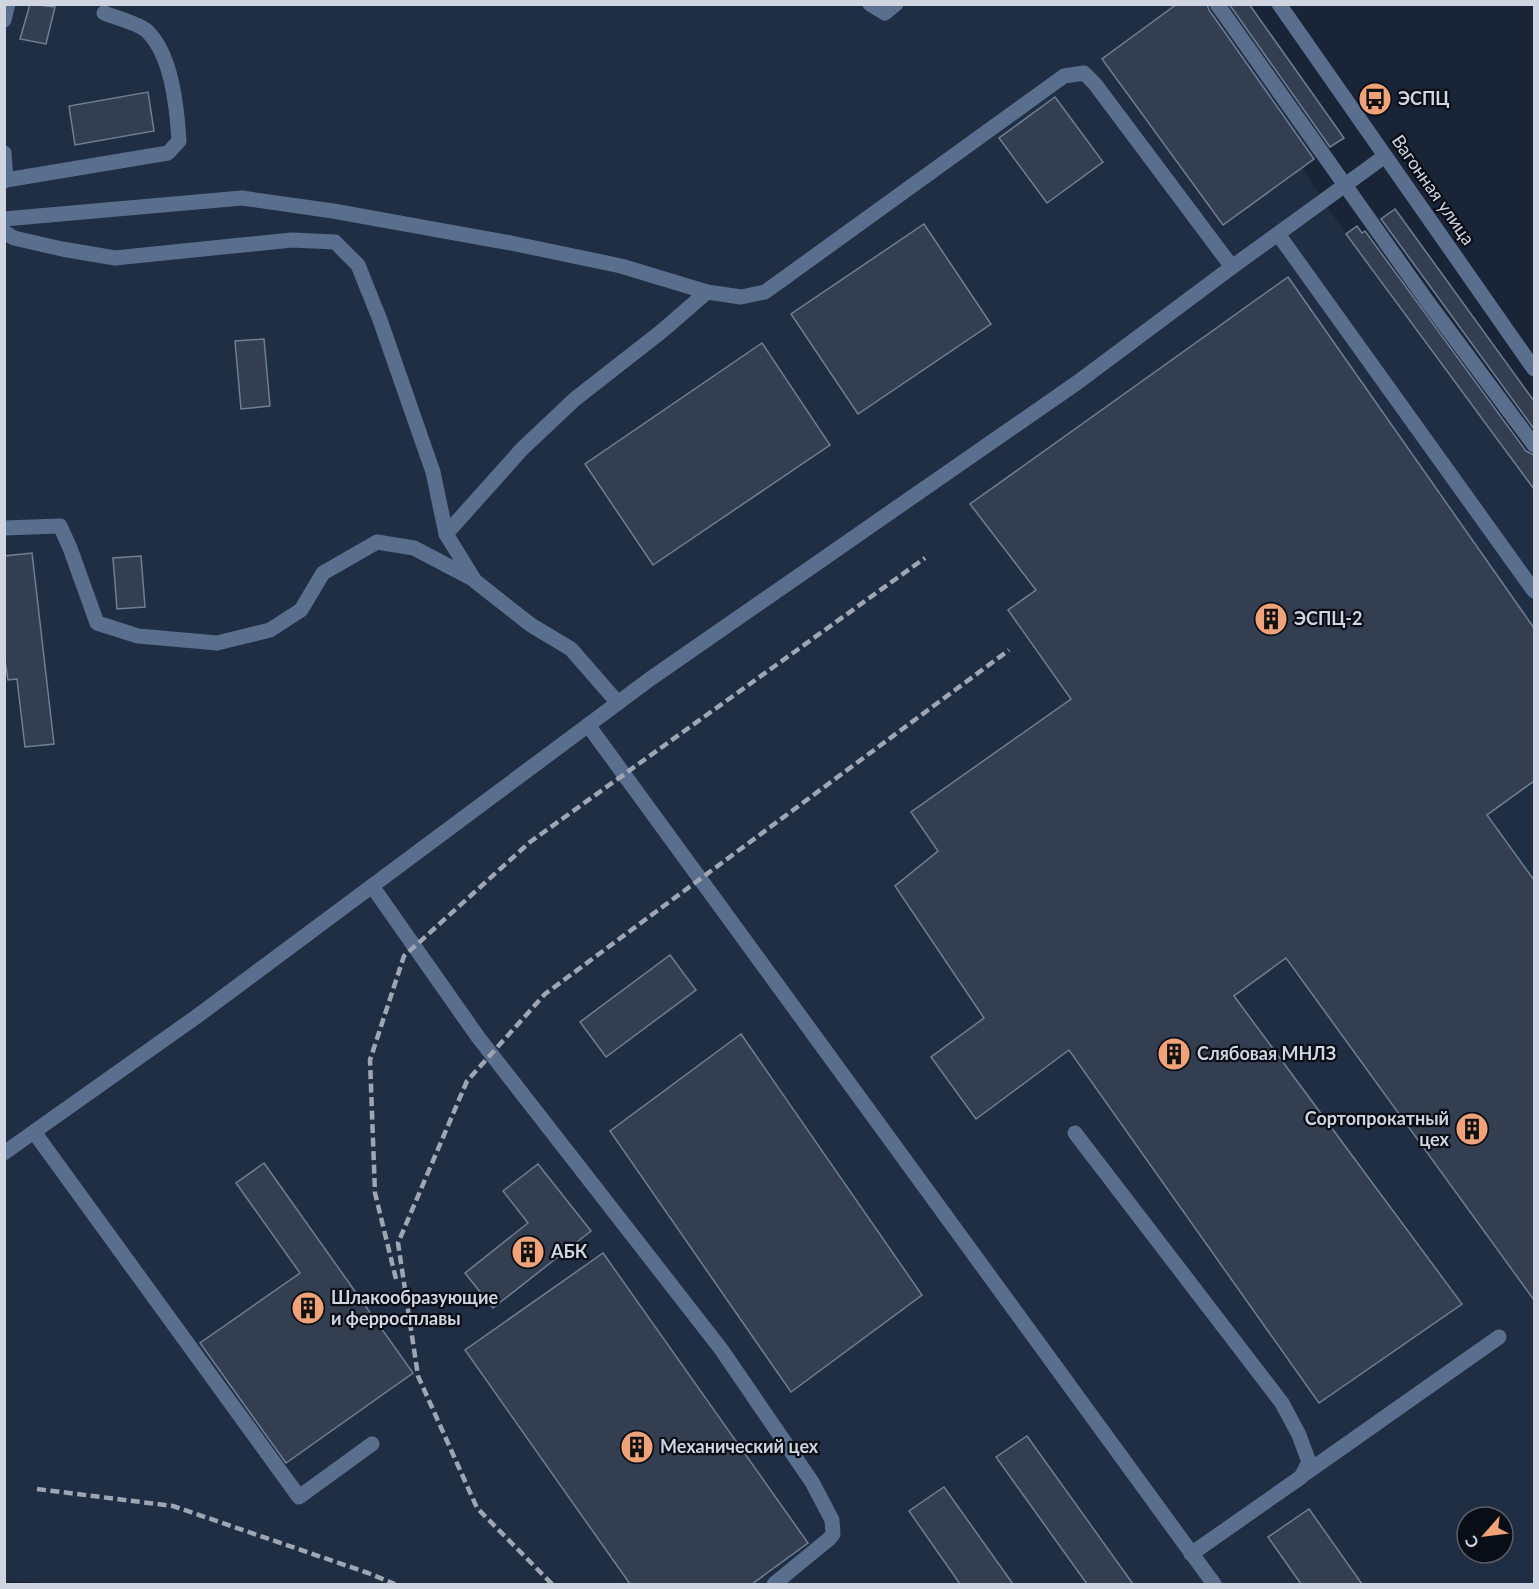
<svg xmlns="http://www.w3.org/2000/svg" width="1539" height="1589" viewBox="0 0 1539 1589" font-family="Lato,sans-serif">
<rect width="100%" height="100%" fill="#192436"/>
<path fill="#202e44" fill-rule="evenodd" d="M 4,5 L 1249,5 L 1344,138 L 1302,168 L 1355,248 L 1534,489 L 1534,1584 L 69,1584 L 5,1581 ZM 1467,1517 L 1503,1517 L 1503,1553 L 1467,1553 Z"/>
<g fill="#333f51" stroke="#707e93" stroke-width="1.5">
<polygon points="30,4 55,7 46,44 20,39"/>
<polygon points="1177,4 1207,4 1209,10 1314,159 1223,225 1102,59"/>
<polygon points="1229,4 1249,4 1344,138 1330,147"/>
<polygon points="148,92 154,131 75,145 69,106"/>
<polygon points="1055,97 1103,162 1047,203 999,138"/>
<polygon points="1395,209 1534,401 1534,429 1381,219"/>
<polygon points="924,224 991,324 858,414 791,314"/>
<polygon points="1357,226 1362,233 1365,231 1526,451 1534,455 1534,489 1346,234"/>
<polygon points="1288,277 1534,628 1534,781 1487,815 1534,880 1534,1300 1286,958 1234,996 1462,1304 1319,1403 1069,1050 976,1119 931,1057 984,1018 895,886 938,851 911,812 1071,699 1008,610 1036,590 970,504"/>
<polygon points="264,339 270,406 241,409 235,341"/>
<polygon points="762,343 830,445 653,565 585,464"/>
<polygon points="32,553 54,744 25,747 17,679 8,680 4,654 4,556"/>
<polygon points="141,556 145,607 117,609 113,558"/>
<polygon points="670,955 696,990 606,1057 580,1022"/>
<polygon points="741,1034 922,1295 791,1392 610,1131"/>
<polygon points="264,1163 413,1373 286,1463 200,1343 300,1273 236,1183"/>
<polygon points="538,1164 591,1231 493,1308 465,1273 528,1223 503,1191"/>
<polygon points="603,1253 808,1543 752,1584 630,1584 465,1350"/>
<polygon points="1027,1436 1133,1584 1087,1584 996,1457"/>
<polygon points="944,1487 1013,1584 960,1584 909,1511"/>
<polygon points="1309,1509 1362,1584 1301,1584 1268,1537"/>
</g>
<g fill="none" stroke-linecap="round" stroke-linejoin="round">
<g stroke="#5a6e8d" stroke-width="15">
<polyline points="870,4 885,13 896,4"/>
<polyline points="1217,4 1427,301 1534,445"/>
<polyline points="1279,4 1534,369"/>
<polyline points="4,20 8,4"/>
<polyline points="4,153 6,180 4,181"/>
<path d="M 6,180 L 168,153 L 179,141 C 177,108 172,55 147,31 C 140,24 114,17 104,13"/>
<polyline points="4,219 242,198 333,211 511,243 621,266 707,292 741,297 765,292 1064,76 1084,73 1095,84 1232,267"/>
<polyline points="4,232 14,238 62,249 115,258 292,240 335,242 358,265 380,320 433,472 446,534 475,581 531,625 571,649 618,703"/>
<polyline points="1278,234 1534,591"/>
<polyline points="4,528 60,526 70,548 97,623 138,636 217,643 270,630 301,610 323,573 377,542 414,548 473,579"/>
<polyline points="446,534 522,449 575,399 662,331 707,292"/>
<polyline points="588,725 1214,1584"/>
<polyline points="372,886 478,1037 721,1349 812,1482 832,1520 833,1534 829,1539 774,1584"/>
<polyline points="34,1132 299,1497 372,1444"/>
<polyline points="1075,1133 1282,1403 1299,1435 1309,1462 1301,1477 1191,1554"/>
<polyline points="4,1153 196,1017 650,679 1078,382 1232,267 1385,156"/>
<polyline points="1303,1475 1499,1337"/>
</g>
<g stroke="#9ea6b4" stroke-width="4.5" stroke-dasharray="9 4.5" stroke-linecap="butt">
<polyline points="396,1279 375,1193 370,1060 404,956 530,842 925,558"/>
<polyline points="37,1489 173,1506 368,1573 395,1584"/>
<polyline points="552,1584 477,1508 418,1376 398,1243 467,1081 545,994 1009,650"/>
</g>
</g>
<defs>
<g id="bus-disc" transform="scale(1.725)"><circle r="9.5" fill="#f0a378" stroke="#090d15"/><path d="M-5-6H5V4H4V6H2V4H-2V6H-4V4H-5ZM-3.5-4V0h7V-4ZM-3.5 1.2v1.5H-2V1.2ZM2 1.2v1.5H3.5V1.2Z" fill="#111"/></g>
<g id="building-disc" transform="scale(1.725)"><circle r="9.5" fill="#f0a378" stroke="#090d15"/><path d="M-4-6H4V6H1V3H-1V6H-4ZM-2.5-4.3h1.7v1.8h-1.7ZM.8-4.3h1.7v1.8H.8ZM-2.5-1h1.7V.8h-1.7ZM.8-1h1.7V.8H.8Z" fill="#111"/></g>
</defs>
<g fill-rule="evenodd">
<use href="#bus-disc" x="1375" y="99"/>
<use href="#building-disc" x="1271" y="619"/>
<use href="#building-disc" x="1174" y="1054"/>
<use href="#building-disc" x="1472" y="1129"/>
<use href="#building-disc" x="528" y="1252"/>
<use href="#building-disc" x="308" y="1308"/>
<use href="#building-disc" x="637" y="1447"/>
</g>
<g text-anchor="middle" stroke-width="4.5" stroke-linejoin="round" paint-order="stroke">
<g font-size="18" font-weight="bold" fill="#cfd6e2" stroke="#090d15" text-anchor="start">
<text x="1398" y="105">ЭСПЦ</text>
<text x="1294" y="625">ЭСПЦ-2</text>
<text x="1197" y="1060">Слябовая МНЛЗ</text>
<text x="1449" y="1125" text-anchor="end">Сортопрокатный<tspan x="1449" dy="21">цех</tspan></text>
<text x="551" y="1258">АБК</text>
<text x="331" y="1304">Шлакообразующие<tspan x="331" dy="21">и ферросплавы</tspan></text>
<text x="660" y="1453">Механический цех</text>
</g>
<g font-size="18" fill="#cfd6e2" stroke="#090d15">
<text transform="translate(1433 190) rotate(55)" y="6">Вагонная улица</text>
</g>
</g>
<rect width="1539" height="1589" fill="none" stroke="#cfd6e2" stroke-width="12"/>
<g transform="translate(1485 1535) rotate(242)"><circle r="28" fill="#090d15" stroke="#585d67" stroke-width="1.5"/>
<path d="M0-4.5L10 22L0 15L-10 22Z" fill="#f0a378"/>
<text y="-9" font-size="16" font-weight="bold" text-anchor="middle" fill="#cfd6e2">С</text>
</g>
</svg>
